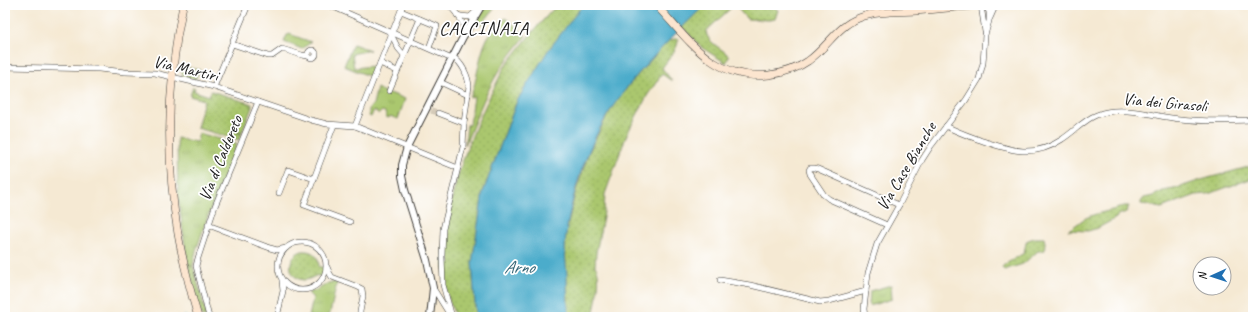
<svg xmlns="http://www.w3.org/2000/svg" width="1258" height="322" viewBox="0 0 1258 322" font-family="Caveat,sans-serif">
<defs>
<pattern id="grass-dots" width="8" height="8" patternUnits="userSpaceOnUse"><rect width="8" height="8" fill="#aac76e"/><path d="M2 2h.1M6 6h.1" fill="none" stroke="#92aa5f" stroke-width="1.8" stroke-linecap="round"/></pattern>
<pattern id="park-tufts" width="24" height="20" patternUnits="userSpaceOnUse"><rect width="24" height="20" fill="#aac76e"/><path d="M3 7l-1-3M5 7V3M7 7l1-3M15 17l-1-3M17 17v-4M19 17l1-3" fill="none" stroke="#92aa5f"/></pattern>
</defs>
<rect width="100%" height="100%" fill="#fff"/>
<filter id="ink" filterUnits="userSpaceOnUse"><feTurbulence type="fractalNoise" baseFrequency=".025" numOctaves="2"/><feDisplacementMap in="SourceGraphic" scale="8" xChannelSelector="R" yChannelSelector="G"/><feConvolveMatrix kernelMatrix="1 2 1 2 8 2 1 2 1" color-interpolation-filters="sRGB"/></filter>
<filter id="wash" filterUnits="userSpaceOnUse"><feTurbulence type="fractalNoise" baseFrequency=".012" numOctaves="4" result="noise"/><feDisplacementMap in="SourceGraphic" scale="16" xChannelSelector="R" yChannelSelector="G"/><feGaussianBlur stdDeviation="0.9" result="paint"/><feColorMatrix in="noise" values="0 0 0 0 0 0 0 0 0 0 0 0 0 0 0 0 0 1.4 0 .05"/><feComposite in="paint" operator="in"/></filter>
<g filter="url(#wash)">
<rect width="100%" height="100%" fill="#f5e9d3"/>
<g fill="url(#grass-dots)" stroke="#637245">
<path d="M 557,5 L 584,5 L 579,10 L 517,101 L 483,192 L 472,263 L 476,317 L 456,317 C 451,306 446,295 445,282 C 438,221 464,147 492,92 C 496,84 500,76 504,68 C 509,61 514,55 519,49 C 531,33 544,19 557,5 Z"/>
<path d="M 705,5 L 731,5 L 731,8 L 706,31 C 707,43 722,48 729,56 L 726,63 L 701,47 L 682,27 Z"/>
<polygon points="738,5 772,6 778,10 775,19 769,20 747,19 739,10"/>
<path d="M 678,38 C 679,49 668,59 662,68 L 672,81 L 662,74 L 647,96 L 627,134 L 605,194 L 604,212 L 596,253 L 595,266 C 603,276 595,304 593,317 L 569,317 L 565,256 L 565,237 L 575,194 L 589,152 L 607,116 L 618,98 L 634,79 L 668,41 Z"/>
<polygon points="182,66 200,70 199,74 197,74 196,79 182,75"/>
<polygon points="193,87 195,88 194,91 209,96 211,91 252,104 252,107 242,133 234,131 242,134 239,140 197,128 204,100 190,96"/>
<polygon points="1253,164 1253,178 1208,194 1196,195 1161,208 1149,205 1141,204 1141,202 1144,198 1153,196 1163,191 1174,189 1201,180 1248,167"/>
<path d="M 1124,206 L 1129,206 L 1126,212 L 1118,215 L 1116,218 L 1098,228 L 1088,231 L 1068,230 C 1074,227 1078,223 1084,219 C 1096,212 1111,212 1124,206 Z"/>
<polygon points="1035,238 1044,238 1046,247 1044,251 1038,251 1023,264 1004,270 1002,267 1004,265 1024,253 1026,243 1028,240"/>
<path d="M 302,251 C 313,250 319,256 319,267 L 323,267 C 325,270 325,273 323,276 L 319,277 L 319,275 C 313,276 310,280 304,280 C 287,279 286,256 302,251 Z"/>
<polygon points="188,266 193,266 207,317 202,317"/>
</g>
<g fill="url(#park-tufts)" stroke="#637245">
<polygon points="488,5 490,5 494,9 481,25 476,22"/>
<path d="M 506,18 L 526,36 C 515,49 505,62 496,76 C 483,98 475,122 465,145 L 467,125 L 470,124 L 474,97 L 470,98 C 478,79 478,58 487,39 C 491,31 499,24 506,18 Z"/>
<polygon points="289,34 311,42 302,49 284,42 287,35 288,35"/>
<polygon points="353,44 370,50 352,54 354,68 373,66 369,76 344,66"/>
<polygon points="377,88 387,94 390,93 405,99 398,119 390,116 389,118 386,117 385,112 382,111 379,114 374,110 371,117 369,116 369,109 373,104"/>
<path d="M 199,133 L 237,144 C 227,175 211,204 201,236 C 198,246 194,255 193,266 L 188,266 L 178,197 L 177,138 L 197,142 Z"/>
<polygon points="333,282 337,283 329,317 309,317 313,298 308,293 319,289 328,283"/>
<polygon points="891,285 892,299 869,306 870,291"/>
</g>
<path fill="#4caccb" stroke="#346474" d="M 584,5 L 705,5 C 675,34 644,64 619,98 C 591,135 572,189 566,235 C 564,248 566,262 567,275 C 567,289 567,303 569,317 L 476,317 L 472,263 L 483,192 L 517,101 L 547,52 L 578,11 Z"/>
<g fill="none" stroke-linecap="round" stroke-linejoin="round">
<polyline stroke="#4caccb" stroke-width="1.5" points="185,317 185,316"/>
</g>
</g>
<g filter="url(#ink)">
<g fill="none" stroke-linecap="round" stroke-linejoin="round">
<polyline stroke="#d4cab8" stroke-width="5" stroke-dasharray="5 2.5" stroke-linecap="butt" points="431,111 438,113"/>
<g stroke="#3d3b37" stroke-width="6">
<g id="minor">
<polyline points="329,5 452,59"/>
<path d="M 449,5 C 457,14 465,22 464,34"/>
<polyline points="981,5 985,32"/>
<polyline points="874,6 894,5"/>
<polyline points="401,11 437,26 429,48"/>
<polyline points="457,15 461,16 470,17 476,11"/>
<polyline points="990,18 994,9 999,5"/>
<polyline points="391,34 398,48 404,55"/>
<polyline points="232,44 268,56 272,56 282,49 302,55 308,56"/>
<circle cx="312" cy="54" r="4"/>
<polyline points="380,63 397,71"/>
<polyline points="5,67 99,69 125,72 155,73 214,87 311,120 327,124 355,126 458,168"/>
<polyline points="440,82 468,95"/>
<polyline points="214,87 248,5"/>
<polyline points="389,91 420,19"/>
<polyline points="438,113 464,123"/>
<polyline points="334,125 304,205 350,222"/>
<polyline points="355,126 403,5"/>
<path d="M 946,126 C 957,132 969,136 980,140 C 1010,150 1032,159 1061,140 C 1081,127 1088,113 1114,111 C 1137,109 1158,117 1180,119 C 1204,122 1229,121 1253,120"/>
<polyline points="279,193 288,170 314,179"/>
<polyline points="208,225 270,248 277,250 286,248"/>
<polyline points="887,225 829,199 824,195 810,174 809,170 810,168 814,168 818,169 899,205"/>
<circle cx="302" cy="266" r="24"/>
<polyline points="327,267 330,274 332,277 358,287 362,289 363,296 359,317"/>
<polyline points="720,280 750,285 820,302 829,301 866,291"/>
<polyline points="433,288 448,312"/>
<polyline points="209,317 196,266 198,258 215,206 258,102"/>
<polyline points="277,317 283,291 282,281"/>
<path d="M 452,317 L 443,285 L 442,256 L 443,229 L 463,147 L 464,123 L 469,86 C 468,75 462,63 453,57"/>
<polyline points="865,317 864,309 868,273 877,244 899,205 922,160 931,146 966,100 979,79 983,63 985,35 989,21 989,12 986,5"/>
</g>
</g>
<g stroke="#3d3b37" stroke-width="8">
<polyline id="tertiary" points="430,317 433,288 427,260 405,190 402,176 402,165 407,147 440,82 463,37 482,5"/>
</g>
<g stroke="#3d3b37" stroke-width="8">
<g id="secondary">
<path d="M 183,5 C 167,82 165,157 178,234 C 183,262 190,290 198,317"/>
<path d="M 656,5 C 689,40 714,81 769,75 C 783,73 797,69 808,61 C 827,48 837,26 859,18 C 876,11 897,12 916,11 C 940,9 964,6 988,5"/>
</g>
</g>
<use href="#minor" stroke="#fff" stroke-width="5"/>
<use href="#tertiary" stroke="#fff" stroke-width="6"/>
<use href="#secondary" stroke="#fce5cf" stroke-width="7"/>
</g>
</g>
<g text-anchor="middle" stroke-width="3.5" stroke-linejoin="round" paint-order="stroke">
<g font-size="17" fill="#1c1c1c" stroke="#fff">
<text transform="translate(186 68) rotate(13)" y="6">Via Martiri</text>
<text transform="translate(1165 102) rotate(5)" y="6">Via dei Girasoli</text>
<text transform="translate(220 158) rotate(-68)" y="6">Via di Caldereto</text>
<text transform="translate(906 166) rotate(-59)" y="6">Via Case Bianche</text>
</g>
<g font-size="18" font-style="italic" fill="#346474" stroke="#fff">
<text x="519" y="273">Arno</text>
</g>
<g font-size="19" letter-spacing="1" fill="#1c1c1c" stroke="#fff">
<text x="484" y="34">CALCINAIA</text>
</g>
</g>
<rect width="1258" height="322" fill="none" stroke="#fff" stroke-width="20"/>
<g transform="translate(1212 276) rotate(267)"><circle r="19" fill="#ffffff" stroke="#a4a4a4"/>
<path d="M0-3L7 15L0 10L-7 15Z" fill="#1f6fb2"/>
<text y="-6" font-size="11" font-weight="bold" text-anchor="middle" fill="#1c1c1c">N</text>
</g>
</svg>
